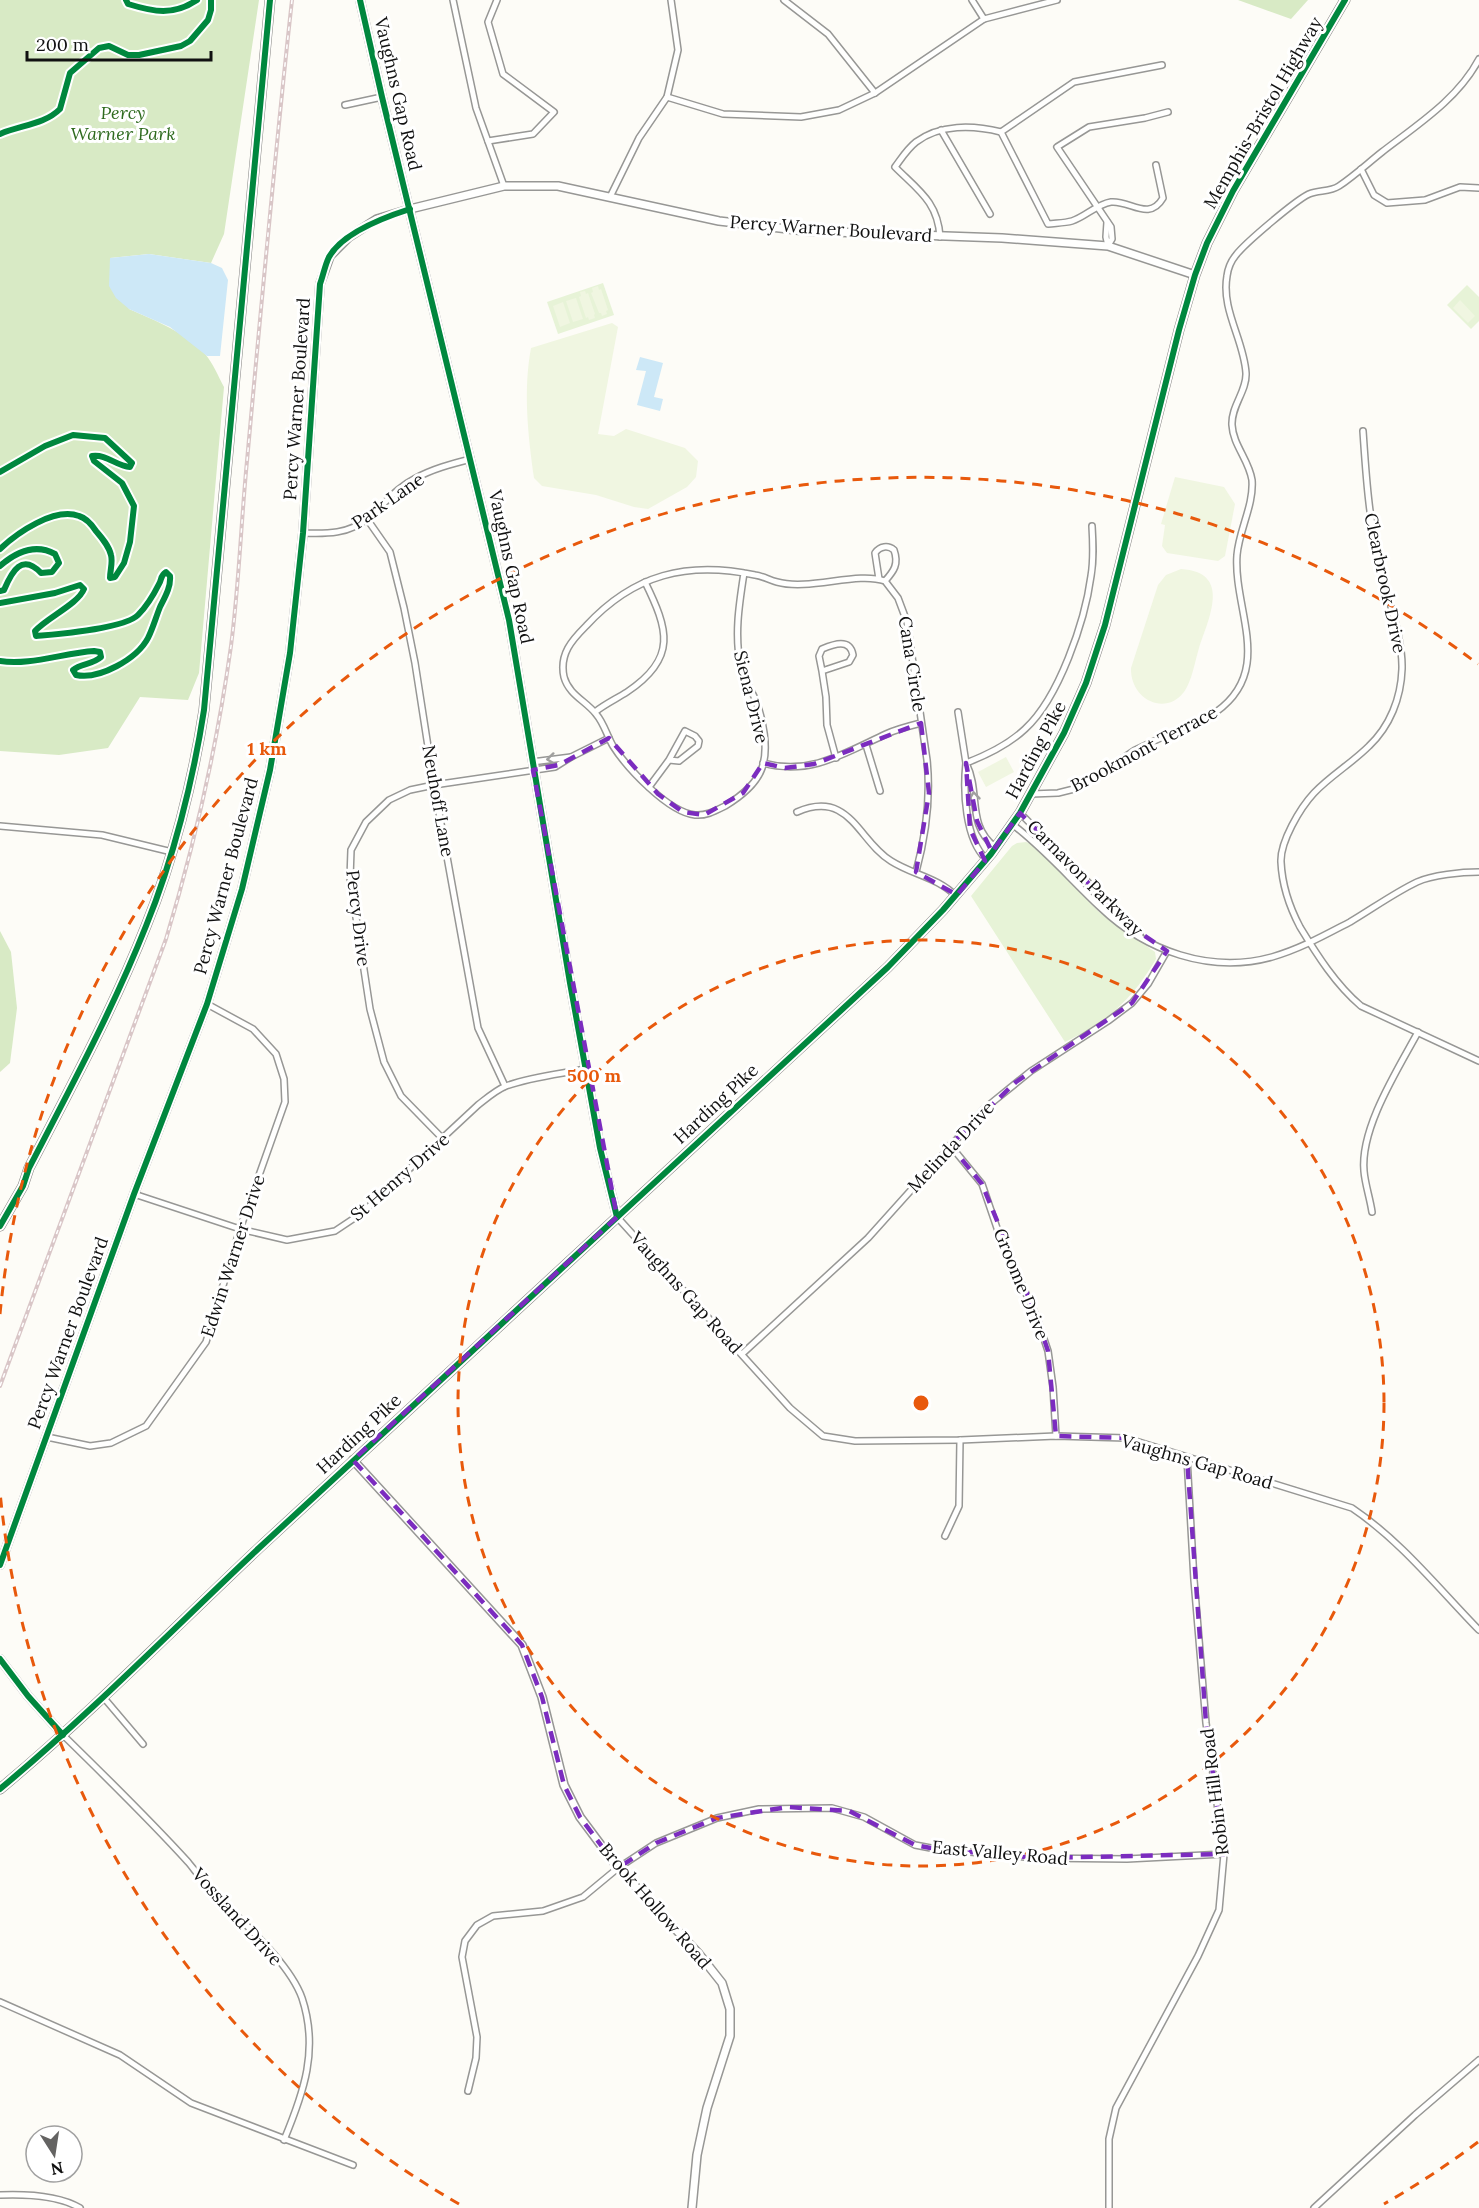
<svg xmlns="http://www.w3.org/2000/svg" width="1479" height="2208" viewBox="0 0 1479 2208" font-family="Lora,serif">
<rect width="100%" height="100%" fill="#fdfcf7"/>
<g fill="#e7f3d7">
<polygon points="603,283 614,315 558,334 547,302"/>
<polygon points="1467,285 1479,297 1479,321 1471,329 1447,305"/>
<path d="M 1026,842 L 1034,845 L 1099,912 L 1155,952 L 1156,959 C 1132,1000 1108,1021 1065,1042 L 971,896 L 1012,846 L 1017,843 Z"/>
</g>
<g fill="#d8eac5">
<path d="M 0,0 L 259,0 L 224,234 L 211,263 L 149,254 L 110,258 L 129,309 C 156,321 185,332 205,354 C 213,363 218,376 224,387 L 199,673 L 188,700 L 140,697 L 108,748 L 59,755 L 0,751 Z"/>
<polygon points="1238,0 1308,0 1291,19"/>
<polygon points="0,931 11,952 17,1008 10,1063 0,1072"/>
</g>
<g fill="#f0f6e1">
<polygon points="598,286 599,290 601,289 608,310 606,311 607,314 602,316 601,313 599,313 591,293 593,292 592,288"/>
<polygon points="585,291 586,294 588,293 595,314 594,315 595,318 589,320 588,317 586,318 579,297 581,296 580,292"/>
<polygon points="576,298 583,319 573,322 566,301"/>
<polygon points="1460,300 1475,316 1468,323 1453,308"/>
<polygon points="563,302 570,323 560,327 553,306"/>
<path d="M 612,323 L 618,327 L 598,434 L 614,436 L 626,429 L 685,448 L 698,461 L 696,477 L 687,487 L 648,509 L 634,507 L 596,495 L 542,486 L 534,478 C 528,435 523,391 531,348 Z"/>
<polygon points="1175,477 1224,487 1235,504 1225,556 1218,561 1167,553 1162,546 1165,525 1161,524"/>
<path d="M 1181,569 C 1232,572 1209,618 1199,648 C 1195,661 1192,681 1184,692 C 1165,717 1130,699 1131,668 L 1158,585 L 1166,575 Z"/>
<polygon points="1006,757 1014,772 986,787 978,772"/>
</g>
<g fill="#cde8f7">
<polygon points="149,254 211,263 222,268 228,280 220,356 207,356 170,327 129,309 116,298 109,286 110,258"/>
<polygon points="640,357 663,363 654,397 663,399 660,411 637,405 646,371 636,370"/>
</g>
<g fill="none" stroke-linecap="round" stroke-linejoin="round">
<g stroke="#979795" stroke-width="8">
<g id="minor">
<polyline points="453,0 476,108 504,186"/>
<polyline points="784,0 828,34 875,93"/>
<polyline points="972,0 984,19"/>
<polyline points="667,97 723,114 801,117 839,110 875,93 984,19 1057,0"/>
<polyline points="345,105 382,97"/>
<polyline points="941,130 990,214"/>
<polyline points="1001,132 1074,82 1162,65"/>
<polyline points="488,141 533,134 554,112 503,74 488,22 497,0"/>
<polyline points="1361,169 1374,195 1387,203 1425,200 1460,187 1479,188"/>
<polyline points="610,197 639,138 667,97 678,50 671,0"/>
<polyline points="1107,222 1106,237 1108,246"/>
<path d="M 940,237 C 938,202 918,190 895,167 C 901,159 907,149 916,142 C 940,124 973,125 1001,132 L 1048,224 C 1056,223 1065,223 1072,221 C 1085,217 1097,204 1111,202 C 1130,200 1149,222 1163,198 L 1156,165"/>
<polyline points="1109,244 1112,239 1111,227 1057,147 1089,127 1145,118 1168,112"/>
<path d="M 1363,431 C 1366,476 1369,519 1379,562 C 1386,594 1403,637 1402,669 C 1401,698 1390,726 1369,746 C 1352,763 1330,776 1314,793 C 1300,808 1280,842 1281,862 C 1282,884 1290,908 1300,927 C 1317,955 1336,985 1361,1006 L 1479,1061"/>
<polyline points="367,519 390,552 404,608 415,663 434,785 478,1028 505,1086"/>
<path d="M 303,533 C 326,534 350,534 368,518 C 384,505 396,488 414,479 C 432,469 451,464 471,459"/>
<path d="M 744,573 C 739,605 734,636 741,668 C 744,680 751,689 756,701 C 763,719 769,749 762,768 C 756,785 740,797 725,806 C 715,811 706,816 695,815 C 668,812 627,768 613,746 C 607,736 604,723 596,714 C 586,701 569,695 564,677 C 559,654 572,640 586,626 C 634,574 687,561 755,575 C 763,576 769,580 777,582 C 810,591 857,571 885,581 L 898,598 L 907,622 L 927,760 C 931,799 926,835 916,872"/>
<path d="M 879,579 L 875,553 C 880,546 888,545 894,550 C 899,564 894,571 885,581"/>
<path d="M 822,671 L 819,656 L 822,649 C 834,644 850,638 853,655 L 849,662 L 822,671 L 826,697 L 827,725 L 836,758"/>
<path d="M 595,712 C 605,704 616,699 627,692 C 678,658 668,629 645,582"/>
<path d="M 958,712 L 966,763 C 987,755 1008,745 1025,729 C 1059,698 1085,621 1091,576 C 1094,559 1093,543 1092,526"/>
<polyline points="866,745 880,791"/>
<polyline points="571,757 609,738"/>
<path d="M 763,763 C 810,776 845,753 886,734 C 897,729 909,726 921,723"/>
<polyline points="649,787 669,760 679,761 698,746 699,741 695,736 685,731 669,760"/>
<path d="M 1031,794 L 1058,793 L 1078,788 L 1135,750 L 1216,712 C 1275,670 1233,610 1237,555 C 1239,530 1254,505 1252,480 C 1249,460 1233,445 1232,425 C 1231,406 1247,391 1246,373 C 1244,340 1221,310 1227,276 C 1228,268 1231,261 1236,255 C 1245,243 1296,200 1309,194 C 1319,190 1330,192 1339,186 C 1354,176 1368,163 1382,152 C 1417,125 1458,99 1479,59"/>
<path d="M 797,812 C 850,789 858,841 891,861 C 913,875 937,877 956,896"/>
<polyline points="1020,813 1140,935"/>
<path d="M 1012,824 C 1045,849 1071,880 1101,908 C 1146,951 1210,974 1272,957 C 1300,949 1325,935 1350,922 C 1372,909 1394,893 1417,882 C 1432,875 1462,872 1479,872"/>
<polyline points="0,826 102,835 172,852"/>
<path d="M 986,859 C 965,839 963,791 966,763 C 981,793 966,824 995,847"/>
<polyline points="443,1139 401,1096 384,1062 370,1009 350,878 351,850 366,822 389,800 410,790 434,785 555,767 571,757 532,762"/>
<polyline points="950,1145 982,1184 999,1234 1037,1318 1048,1351 1053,1387 1056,1436"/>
<path d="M 134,1194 L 240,1229 L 287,1240 L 335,1231 L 362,1213 L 478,1105 C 487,1098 496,1090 506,1086 C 531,1077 560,1074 585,1069"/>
<path d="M 1372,1212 C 1370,1198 1365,1184 1364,1171 C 1360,1128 1398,1069 1418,1032"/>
<path d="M 617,1217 L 790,1408 L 823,1436 L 855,1441 L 960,1440 L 1056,1436 L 1126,1438 L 1352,1508 C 1401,1541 1438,1588 1479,1630"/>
<polyline points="742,1354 868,1238 984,1109 1031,1071 1108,1021 1132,1003 1148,984 1167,951"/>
<polyline points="47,1437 90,1446 111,1443 146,1426 206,1342 240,1229 285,1102 284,1079 276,1054 253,1029 207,1004"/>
<polyline points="945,1536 959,1506 960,1440"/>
<polyline points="104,1698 143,1744"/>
<path d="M 63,1735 C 105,1776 148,1818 188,1862 C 197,1873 205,1884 215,1894 C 242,1922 289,1962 302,1998 C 319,2049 304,2092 284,2140"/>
<polyline points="0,2002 120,2055 191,2103 353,2165"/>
<polyline points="468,2091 476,2058 477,2037 462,1957 465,1941 477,1925 493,1916 543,1911 583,1897 618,1868 656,1843 717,1818 759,1809 832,1808 864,1817 915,1845 936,1849 1037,1858 1127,1859 1224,1854"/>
<path d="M 0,2195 C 26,2194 58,2195 80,2208"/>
<polyline points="1109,2208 1109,2139 1116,2108 1198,1956 1219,1910 1224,1854 1206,1723 1194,1580 1187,1458"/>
<polyline points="1314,2208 1415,2115 1479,2060"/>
</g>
</g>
<g stroke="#979795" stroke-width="10">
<g id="tertiary">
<polyline points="360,0 382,97 509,620 570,983 600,1148 617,1217"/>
<polyline points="353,1460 522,1645 542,1697 564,1785 580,1817 618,1868 699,1954 722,1983 730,2009 730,2036 707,2108 697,2155 692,2208"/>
<polyline points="0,1565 134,1194 207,1004 242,889 270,770 290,653 303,533 320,284 330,256 349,237 377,219 410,209 504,186 558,186 719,221 805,231 1002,238 1108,246 1195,275"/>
<polyline points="0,1659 28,1696 63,1735"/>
</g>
</g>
<g stroke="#858482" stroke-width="11">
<g id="primary">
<path d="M 0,1226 L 23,1186 L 29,1168 C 70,1089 113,1009 146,926 C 173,860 193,781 204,710 L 270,0"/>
<path d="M 0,1789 C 91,1713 173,1629 259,1548 L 888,967 L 943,910 L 991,854 L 1020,813 L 1064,733 L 1086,683 L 1105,625 L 1179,330 L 1195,275 L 1207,243 L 1233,191 L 1345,0"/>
</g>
</g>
<use href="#minor" stroke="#fffffe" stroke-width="5"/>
<use href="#tertiary" stroke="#fffffe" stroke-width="7"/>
<use href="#primary" stroke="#ede9dc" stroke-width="8"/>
<g stroke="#d9c6c7" stroke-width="4">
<path id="rail" d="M 0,1386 L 166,939 C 195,843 217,746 231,646 C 239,585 241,522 247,461 C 261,307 275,153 292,0"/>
</g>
<use href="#rail" stroke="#fff" stroke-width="1.5" stroke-dasharray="4.5" stroke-linecap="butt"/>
<g stroke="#fff" stroke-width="10">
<g id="cycleway">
<path d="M 126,0 L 128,4 C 154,12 173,16 197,0"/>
<polyline points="360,0 382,97 509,620 570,983 600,1148 617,1217"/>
<path d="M 0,134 C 20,125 44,125 60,109 L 70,73 L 99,48 L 109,46 L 128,55 L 139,55 L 181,46 L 190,41 L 208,20 L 211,10 L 211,0"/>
<path d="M 0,472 L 45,446 L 73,435 L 105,438 L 132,463 L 130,467 C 116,466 107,454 92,456 L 94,461 L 122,483 L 134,506 L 130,542 L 124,563 L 115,577 L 110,578 C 110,570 113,563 111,555 C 109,546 102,538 96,531 C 92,525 86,518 79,516 C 54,507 17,533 0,549"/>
<path d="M 0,566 C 16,552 35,543 55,554 L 59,563 L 52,572 L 41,573 C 22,553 12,571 4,590 L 0,591"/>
<path d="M 0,603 L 55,593 L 80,585 L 84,589 C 78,604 48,617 35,631 L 36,636 C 57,634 124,629 138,615 C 146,607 154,594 159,584 C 162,579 160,576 166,572 L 170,576 C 171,587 165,597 160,607 C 156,617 153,628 148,638 C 137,659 99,680 76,675 L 73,670 C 81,663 92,665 101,657 L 100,652 L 94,651 C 64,653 28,666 0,661"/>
<path d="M 0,1226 L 23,1186 L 29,1168 C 70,1089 113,1009 146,926 C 173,860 193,781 204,710 L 270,0"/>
<path d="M 0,1565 L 134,1194 L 207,1004 L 242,889 L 270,770 L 290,653 L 303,533 L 320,284 C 323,276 325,265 329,257 C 343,232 385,217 410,209"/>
<polyline points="0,1659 28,1696 63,1735"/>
<path d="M 0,1789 C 91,1713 173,1629 259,1548 L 888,967 L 943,910 L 991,854 L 1020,813 L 1064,733 L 1086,683 L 1105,625 L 1179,330 L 1195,275 L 1207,243 L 1233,191 L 1345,0"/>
</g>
</g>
<use href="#cycleway" stroke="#00873e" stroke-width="6"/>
</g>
<defs><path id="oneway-chevron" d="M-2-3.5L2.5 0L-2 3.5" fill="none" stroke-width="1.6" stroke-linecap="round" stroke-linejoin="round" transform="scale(1.5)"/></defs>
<g stroke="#a0a09f">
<use href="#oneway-chevron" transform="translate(551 759) rotate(173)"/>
<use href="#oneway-chevron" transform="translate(974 796) rotate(-96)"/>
</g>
<path fill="none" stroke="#7b2cbf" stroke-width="4.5" stroke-dasharray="12 8" stroke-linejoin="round" d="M 921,723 L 929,793 L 916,872 L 957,895 L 985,861 L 970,829 L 966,763 L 977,821 L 992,852 L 1020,813 L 1130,926 L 1167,951 L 1132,1003 L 1016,1082 L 950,1145 L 982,1184 L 1037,1318 L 1048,1351 L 1056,1436 L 1126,1438 L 1187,1458 L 1206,1723 L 1224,1854 L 1037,1858 L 936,1849 L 915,1845 L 849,1811 L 788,1807 L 717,1818 L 656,1843 L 618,1868 L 580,1817 L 564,1785 L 542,1697 L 522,1645 L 353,1460 L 617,1217 L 533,770 L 559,765 L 609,738 L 658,794 L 683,812 L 704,815 L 743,793 L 763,763 L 785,768 L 814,764 Z"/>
<g fill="none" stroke="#e8590c" stroke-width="3" stroke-dasharray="10 8">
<circle cx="921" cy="1403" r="463"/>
<path d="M1478 2142A925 925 0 0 1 1384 2204M459 2204A925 925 0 0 1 0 1492M0 1314A925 925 0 0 1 1478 664"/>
</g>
<g text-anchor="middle" stroke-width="6" stroke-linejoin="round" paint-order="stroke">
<g font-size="18" fill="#111" stroke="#fff">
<text transform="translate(398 94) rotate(77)" y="6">Vaughns Gap Road</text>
<text transform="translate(1263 113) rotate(-60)" y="6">Memphis-Bristol Highway</text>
<text transform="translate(831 229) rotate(4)" y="6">Percy Warner Boulevard</text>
<text transform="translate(297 399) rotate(-86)" y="6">Percy Warner Boulevard</text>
<text transform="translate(388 501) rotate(-35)" y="6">Park Lane</text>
<text transform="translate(511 567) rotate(78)" y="6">Vaughns Gap Road</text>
<text transform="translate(1385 583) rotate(78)" y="6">Clearbrook Drive</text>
<text transform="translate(912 664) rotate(81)" y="6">Cana Circle</text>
<text transform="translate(751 697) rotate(76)" y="6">Siena Drive</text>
<text transform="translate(1144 749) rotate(-28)" y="6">Brookmont Terrace</text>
<text transform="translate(1036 750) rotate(-62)" y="6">Harding Pike</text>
<text transform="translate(438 801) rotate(80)" y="6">Neuhoff Lane</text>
<text transform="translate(226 876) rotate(-75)" y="6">Percy Warner Boulevard</text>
<text transform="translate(1085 878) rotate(45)" y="6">Carnavon Parkway</text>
<text transform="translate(358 918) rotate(83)" y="6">Percy Drive</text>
<text transform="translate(716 1104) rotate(-43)" y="6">Harding Pike</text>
<text transform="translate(951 1147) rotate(-47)" y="6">Melinda Drive</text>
<text transform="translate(400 1177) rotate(-41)" y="6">St Henry Drive</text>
<text transform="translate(233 1256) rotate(-72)" y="6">Edwin Warner Drive</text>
<text transform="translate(1021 1284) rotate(68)" y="6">Groome Drive</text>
<text transform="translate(686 1293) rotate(48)" y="6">Vaughns Gap Road</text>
<text transform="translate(68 1333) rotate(-70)" y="6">Percy Warner Boulevard</text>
<text transform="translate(359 1434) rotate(-43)" y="6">Harding Pike</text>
<text transform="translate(1197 1462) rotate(16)" y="6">Vaughns Gap Road</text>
<text transform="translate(1215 1792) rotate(-97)" y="6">Robin Hill Road</text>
<text transform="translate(1000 1853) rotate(5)" y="6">East Valley Road</text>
<text transform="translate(655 1906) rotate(49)" y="6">Brook Hollow Road</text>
<text transform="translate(237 1917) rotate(48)" y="6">Vossland Drive</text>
</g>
<g font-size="18" font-style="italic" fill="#2f6b1f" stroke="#fff">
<text x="123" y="119">Percy<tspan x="123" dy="21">Warner Park</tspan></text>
</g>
</g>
<circle cx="921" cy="1403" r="9" fill="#e8590c" stroke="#fff" stroke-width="3"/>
<g font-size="18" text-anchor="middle" font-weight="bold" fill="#e8590c" stroke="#fff" stroke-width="6" stroke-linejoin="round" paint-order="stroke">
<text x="267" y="755">1 km</text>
<text x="594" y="1082">500 m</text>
</g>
<g transform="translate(54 2154) rotate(168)"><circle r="28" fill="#ffffff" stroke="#a0a0a0" stroke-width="1.5"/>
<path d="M0-4.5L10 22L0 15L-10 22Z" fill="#646362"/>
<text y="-9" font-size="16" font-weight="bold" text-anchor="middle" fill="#111111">N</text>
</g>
<path d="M27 51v9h184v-9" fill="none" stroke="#111111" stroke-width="3"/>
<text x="36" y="51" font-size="18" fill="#111111" stroke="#ffffff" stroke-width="4.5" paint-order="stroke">200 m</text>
</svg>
